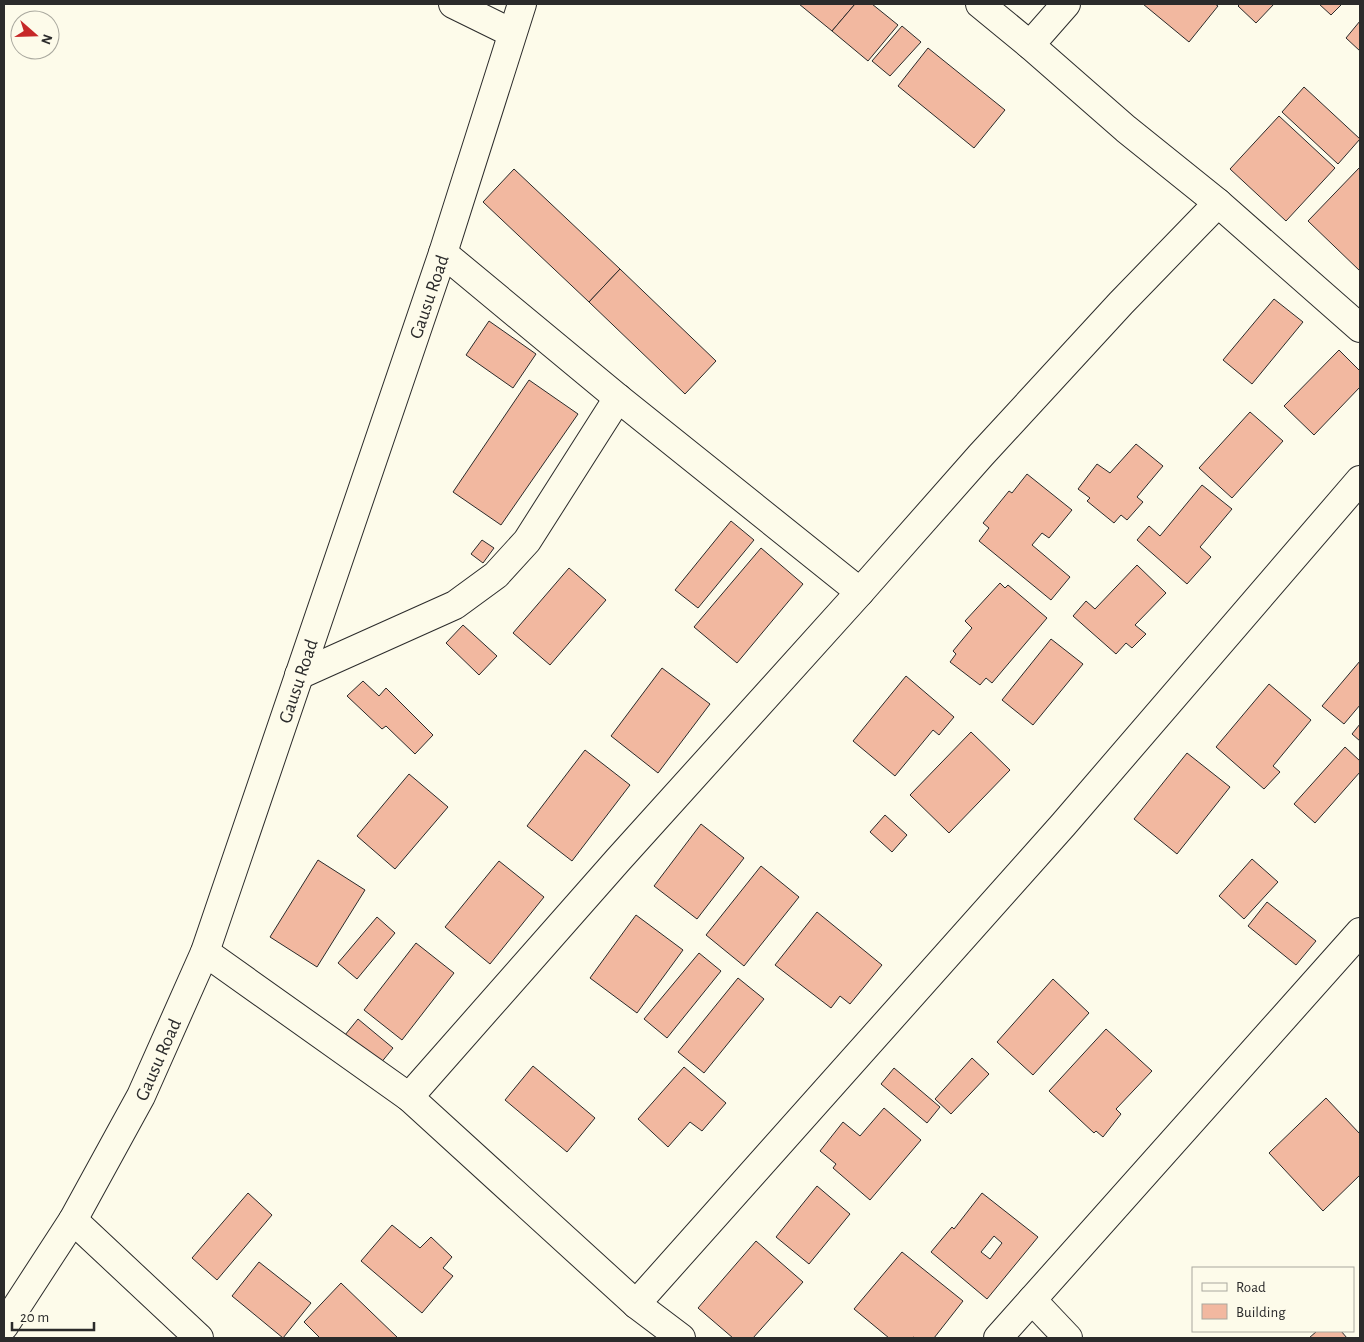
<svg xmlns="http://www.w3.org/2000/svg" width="1364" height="1342" viewBox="0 0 1364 1342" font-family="'Alegreya Sans',sans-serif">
<rect width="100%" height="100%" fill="#fdfbea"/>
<g fill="#f2b8a0" stroke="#2b2b2b" fill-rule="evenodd">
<polygon points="799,4 855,4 832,31"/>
<polygon points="855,4 872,4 898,25 868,61 832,31"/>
<polygon points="1143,4 1215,4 1218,6 1189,42"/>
<polygon points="1240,4 1274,4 1256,23 1238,6"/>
<polygon points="1319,4 1342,4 1331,15"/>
<polygon points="1360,21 1360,51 1346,38"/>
<polygon points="902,26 921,42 890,76 872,61"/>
<polygon points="928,48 1005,110 974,148 898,86"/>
<polygon points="1304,87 1360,139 1338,164 1282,112"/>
<polygon points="1279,116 1335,168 1286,221 1230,169"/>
<polygon points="1360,167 1360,271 1308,221"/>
<polygon points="514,169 620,269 589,302 483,202"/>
<polygon points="620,269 716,361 685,394 589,302"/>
<polygon points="1274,299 1303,322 1252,384 1223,360"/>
<polygon points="489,321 536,354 513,388 466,355"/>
<polygon points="1339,350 1360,371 1360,387 1314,435 1284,406"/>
<polygon points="529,380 578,414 501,525 453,492"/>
<polygon points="1250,412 1283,441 1232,498 1199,468"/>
<polygon points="1136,444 1163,466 1137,497 1143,502 1127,520 1121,515 1114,523 1087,501 1090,498 1078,489 1097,464 1110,473"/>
<polygon points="1027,474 1072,510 1049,538 1042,533 1032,545 1070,577 1051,600 979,541 989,528 983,523 1009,491 1012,493"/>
<polygon points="1202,485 1232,509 1200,547 1211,557 1187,584 1137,540 1149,526 1160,536"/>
<polygon points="731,521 754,540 698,608 675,590"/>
<polygon points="482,540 494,548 483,563 471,554"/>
<polygon points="761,548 803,584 737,663 694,627"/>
<polygon points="1137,565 1166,593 1135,625 1146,634 1132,648 1126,643 1116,654 1073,616 1086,601 1095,609"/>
<polygon points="569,568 606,600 550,665 513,633"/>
<polygon points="1000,583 1005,588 1008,585 1047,618 992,683 986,678 980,685 950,662 956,654 953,651 972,628 965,621"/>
<polygon points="463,625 497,656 479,675 446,643"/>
<polygon points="1051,639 1083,664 1033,725 1002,700"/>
<polygon points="1360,661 1360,705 1344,724 1322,706"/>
<polygon points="662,668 710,704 658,773 611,736"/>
<polygon points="906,676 954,717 939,735 933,730 895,776 853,741"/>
<polygon points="363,681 379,696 386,688 433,735 415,754 386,726 382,729 347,696"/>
<polygon points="1269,684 1311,720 1273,766 1280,772 1264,789 1216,747"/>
<polygon points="1360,724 1360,741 1352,734"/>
<polygon points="971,732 1010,770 949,833 910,795"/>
<polygon points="1345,747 1360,761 1360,772 1315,823 1294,804"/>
<polygon points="585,750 630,785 572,861 527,826"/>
<polygon points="1187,753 1230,787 1177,854 1134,819"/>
<polygon points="409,774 448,807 395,869 357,836"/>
<polygon points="885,815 907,835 892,852 870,832"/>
<polygon points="701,824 744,858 697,919 654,886"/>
<polygon points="1252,859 1278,882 1244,919 1219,896"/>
<polygon points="318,860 365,890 317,967 270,937"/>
<polygon points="499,861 544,897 490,964 445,927"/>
<polygon points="761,866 799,897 744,966 706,935"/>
<polygon points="1267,902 1316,941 1296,965 1248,926"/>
<polygon points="817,912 882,965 850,1004 840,996 831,1008 775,965"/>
<polygon points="636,915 683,950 637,1013 590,978"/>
<polygon points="377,917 395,933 357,979 338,963"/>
<polygon points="416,943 454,973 402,1040 364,1010"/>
<polygon points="699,953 721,971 667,1038 644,1019"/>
<polygon points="738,978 764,999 704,1073 678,1052"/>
<polygon points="1053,979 1089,1013 1033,1075 997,1042"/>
<polygon points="358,1019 393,1048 380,1064 345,1035"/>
<polygon points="1106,1029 1152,1071 1116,1109 1121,1114 1103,1137 1096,1131 1094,1133 1049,1091"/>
<polygon points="972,1058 989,1074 951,1114 935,1099"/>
<polygon points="533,1066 595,1118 567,1152 505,1100"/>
<polygon points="684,1067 726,1103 702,1131 690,1122 668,1147 638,1119"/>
<polygon points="894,1068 940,1107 927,1123 881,1084"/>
<polygon points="1326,1098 1360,1134 1360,1175 1323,1211 1269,1153"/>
<polygon points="884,1108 921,1140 870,1200 833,1168 836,1164 820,1151 843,1122 860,1136"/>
<polygon points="817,1186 850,1214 809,1264 776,1237"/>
<polygon points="248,1193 272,1215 217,1280 192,1258"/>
<path d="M 982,1193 L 1038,1237 L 987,1299 L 931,1252 L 952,1227 L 954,1229 ZM 994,1236 L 1002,1243 L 990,1259 L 981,1252 Z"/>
<polygon points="392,1225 420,1248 431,1237 452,1257 443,1268 453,1276 422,1313 361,1261"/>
<polygon points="756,1241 803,1282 753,1338 733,1338 698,1308"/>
<polygon points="902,1252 963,1301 934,1338 915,1338 913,1337 912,1338 889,1338 854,1309"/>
<polygon points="259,1262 311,1303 283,1338 232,1296"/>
<polygon points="341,1283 398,1338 320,1338 304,1322"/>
<polygon points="1317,1331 1341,1331 1347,1338 1309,1338"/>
</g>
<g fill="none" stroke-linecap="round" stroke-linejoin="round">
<g stroke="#2b2b2b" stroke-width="30">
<g id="minor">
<polyline points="453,4 512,33"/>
<polyline points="980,4 1030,45 1126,129 1218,203"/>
<polyline points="1030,45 1066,4"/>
<polyline points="443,253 618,398 860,592"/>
<polyline points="299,675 455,605 496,575 527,541 618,398"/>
<polyline points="205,952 409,1097 636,1304 681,1338"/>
<polyline points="409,1097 618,860 860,592 981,455 1121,303 1218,203 1360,328"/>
<polyline points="73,1220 199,1338"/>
<polyline points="1032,1300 1068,1338"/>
<polyline points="636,1304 1063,825 1360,480"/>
<path id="s1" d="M 4,1326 L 73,1220 L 141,1096 L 205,952 L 443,253 L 522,4"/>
<polyline points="998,1338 1360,932"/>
</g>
</g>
<use href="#minor" stroke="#fdfbea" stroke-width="28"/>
</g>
<g text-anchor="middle" stroke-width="4" stroke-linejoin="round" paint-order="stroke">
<g font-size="19" fill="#2b2b2b" stroke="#fdfbea">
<text dy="7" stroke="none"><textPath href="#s1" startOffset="1118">Gausu Road</textPath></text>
<text dy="7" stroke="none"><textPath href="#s1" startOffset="712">Gausu Road</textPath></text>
<text dy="7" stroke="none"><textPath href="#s1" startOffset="308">Gausu Road</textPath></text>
</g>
</g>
<rect width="1364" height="1342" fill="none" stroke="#2b2b2b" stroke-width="10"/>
<rect x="1192" y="1267" width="162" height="65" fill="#fdfbea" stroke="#a9a89e"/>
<rect x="1202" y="1283" width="25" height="8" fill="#fdfbea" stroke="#a9a89e"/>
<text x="1236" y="1292" font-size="15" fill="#2b2b2b">Road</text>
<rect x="1202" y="1304" width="25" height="15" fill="#f2b8a0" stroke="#a9a89e"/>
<text x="1236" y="1317" font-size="15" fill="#2b2b2b">Building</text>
<g transform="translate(35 35) rotate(110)"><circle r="24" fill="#fdfbea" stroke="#a9a89e"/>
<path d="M0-4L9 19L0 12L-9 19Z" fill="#c62828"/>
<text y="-8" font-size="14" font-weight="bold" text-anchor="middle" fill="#2b2b2b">N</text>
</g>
<path d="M12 1322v8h82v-8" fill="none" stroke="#2b2b2b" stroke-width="2.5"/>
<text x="20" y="1322" font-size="15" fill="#2b2b2b" stroke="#fdfbea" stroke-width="4" paint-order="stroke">20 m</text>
</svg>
